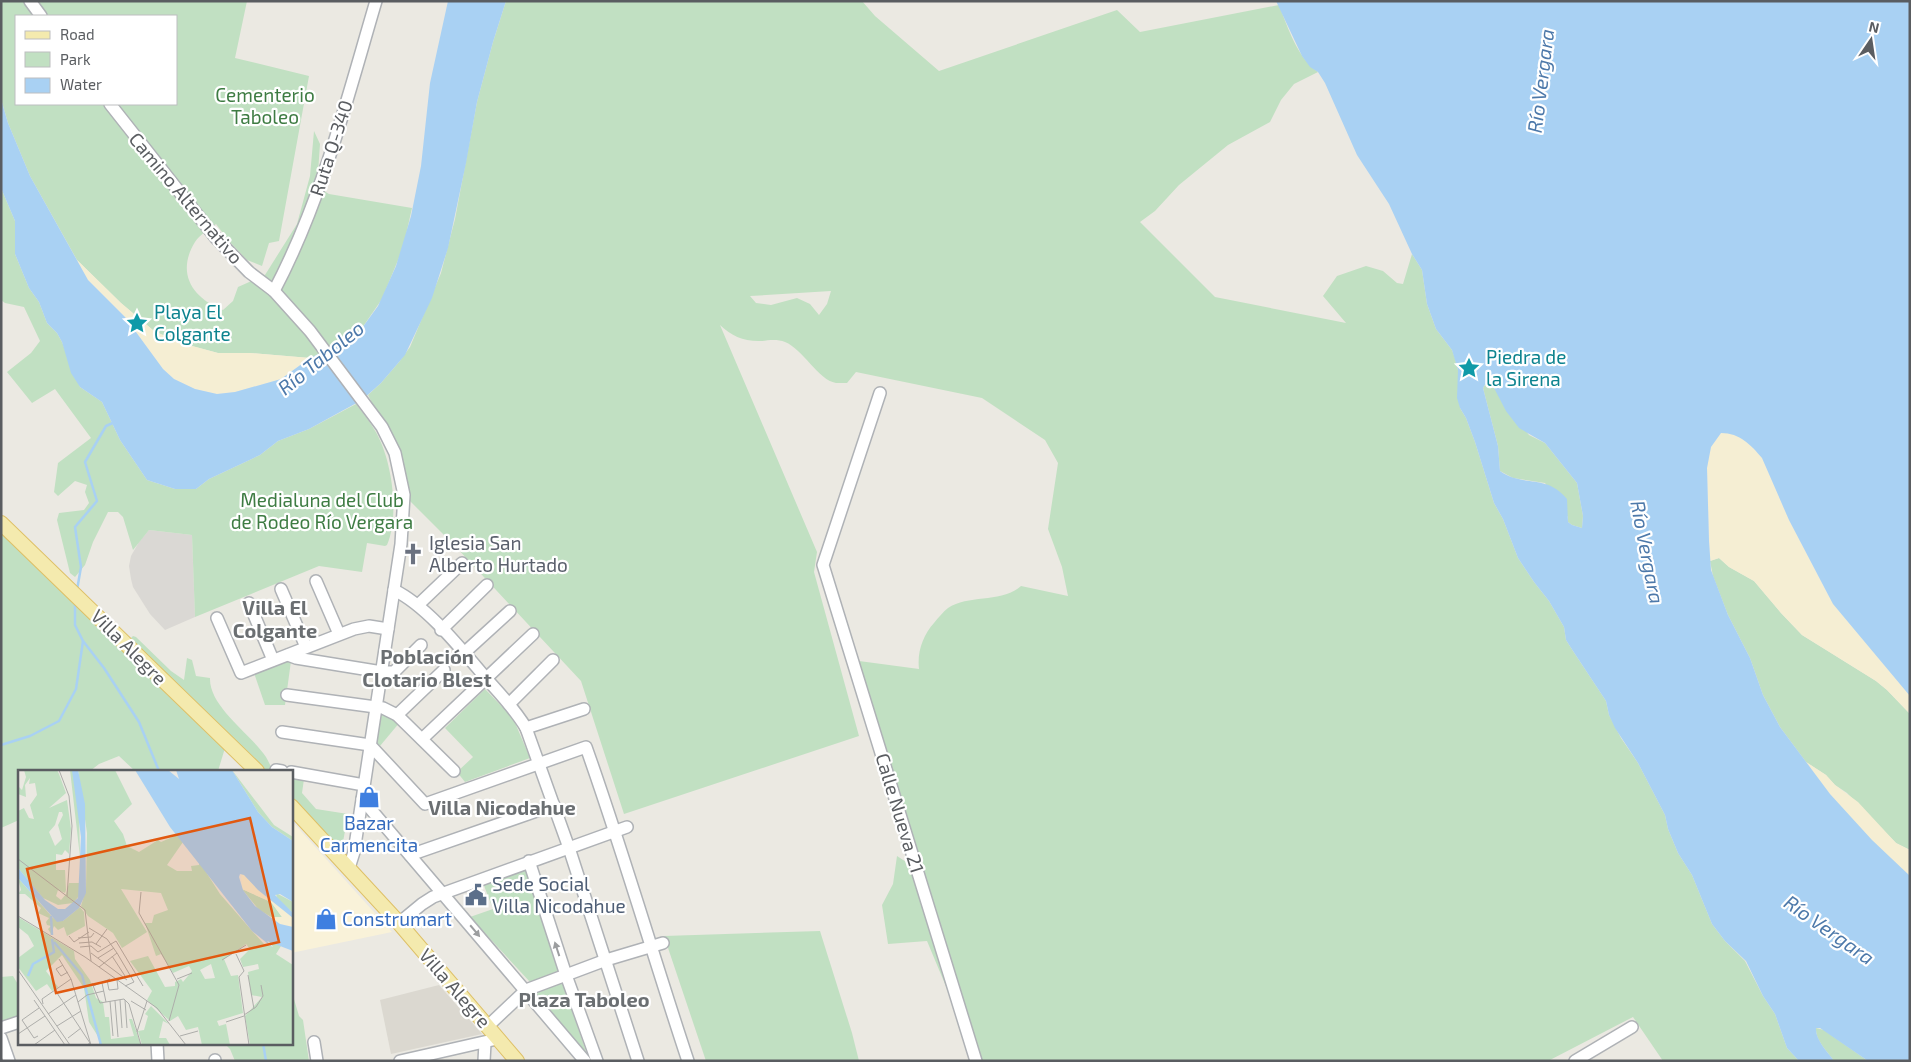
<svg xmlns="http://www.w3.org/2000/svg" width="1911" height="1062" viewBox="0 0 1911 1062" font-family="'Exo 2',sans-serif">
<rect width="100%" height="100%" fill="#ebe9e2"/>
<polygon fill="#f9f2d9" points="291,820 392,932 291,953"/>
<polygon fill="#dad8d4" points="149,530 192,535 195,617 165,630 150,614 133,587 131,579 129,566 131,556 139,542"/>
<polygon fill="#dbd8d0" points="439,985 482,1034 391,1054 380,1000"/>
<g fill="#c1e0c2" fill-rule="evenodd">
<path d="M 1,1 L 247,1 L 235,58 L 309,76 L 279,241 L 269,243 L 262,266 L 247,260 L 228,240 L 216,224 C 210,229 199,235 195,242 C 176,273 192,298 223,310 L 233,301 L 238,287 L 265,275 L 297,224 L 310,176 L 314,131 L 320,144 L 317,187 L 329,194 L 412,208 L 403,248 L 382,299 L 362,328 L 341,344 L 310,358 L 250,353 L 218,353 L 181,343 L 154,331 L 121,303 L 77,260 L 30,176 L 8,123 L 1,99 ZM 16,16 L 176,16 L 176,104 L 16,104 Z"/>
<path d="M 506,1 L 862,1 L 875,16 L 939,71 L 1117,10 L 1140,32 L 1279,5 C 1288,28 1297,57 1318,72 L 1294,84 L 1281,100 L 1270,122 L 1228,145 L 1179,185 L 1155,211 L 1140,222 L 1215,297 L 1346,323 L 1323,296 L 1337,276 L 1366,266 L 1383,271 L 1397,283 L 1403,284 L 1412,254 L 1422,270 L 1427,304 L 1436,329 L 1452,350 L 1455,358 L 1458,370 L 1460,408 L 1466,418 L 1475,442 L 1494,503 L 1503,519 L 1518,558 L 1534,582 L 1549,601 L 1564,627 L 1566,640 L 1573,651 L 1606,701 L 1609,715 L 1621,738 L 1638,763 L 1665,815 L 1668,829 L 1678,853 L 1692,875 L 1712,924 L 1725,941 L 1745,961 L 1763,996 L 1775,1014 L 1787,1048 L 1799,1061 L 1663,1061 L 1633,1017 L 1548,1061 L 970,1061 L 950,996 L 927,941 L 888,944 L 882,905 L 893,884 L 897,856 L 923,873 L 859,661 L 919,669 C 917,652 923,635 934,623 C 938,618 943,612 948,608 C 969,594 1002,603 1021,586 L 1068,596 L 1062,567 L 1048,529 L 1058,463 L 1045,440 L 982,398 L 856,372 L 847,383 C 844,383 839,383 836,383 C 818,380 803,349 785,342 C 778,339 769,340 762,341 C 745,342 731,336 720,325 L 817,552 L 814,572 L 859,736 L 624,814 L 581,681 L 456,547 L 405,496 C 404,482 406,463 399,450 C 390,431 377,414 368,395 L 381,383 L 399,362 L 410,347 L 441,273 L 455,219 L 477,102 L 493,42 ZM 831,291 L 827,304 L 819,315 L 810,304 L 797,298 L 771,305 L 756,303 L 750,296 Z"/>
<path d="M 1,188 L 15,221 L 15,254 L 29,288 L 39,302 L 47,323 L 57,333 L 62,342 L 80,387 L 102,402 L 120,440 L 147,480 L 175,489 L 196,489 L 209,479 L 260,455 L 278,441 L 309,429 L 356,404 C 362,412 369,420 374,429 C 392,457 400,515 387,545 L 385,546 L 367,543 L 362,572 L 319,566 L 195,617 L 192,535 L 149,530 L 133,550 L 123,517 L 118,512 L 108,512 L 93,542 L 85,565 L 75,577 L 70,573 L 57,520 L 59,513 L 84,510 L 89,503 L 85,492 L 87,485 L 75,481 L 58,496 L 54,492 L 58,463 L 91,438 L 55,389 L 32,403 L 7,372 L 31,353 L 40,341 L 24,307 L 5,303 L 1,300 Z"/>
<polygon points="1486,383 1493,386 1529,435 1545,443 1577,483 1583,516 1582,528 1572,525 1568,522 1568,517 1545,483 1513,478 1500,471 1498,446 1483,388"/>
<polygon points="1,531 225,748 218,771 135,771 119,756 99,764 90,771 19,771 19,820 1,828"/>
<polygon points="1719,558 1729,567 1754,581 1781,613 1802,635 1876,681 1887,690 1910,714 1910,850 1896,843 1847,793 1835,785 1826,775 1806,762 1780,727 1763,695 1750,658 1728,615 1713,576 1710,561"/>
<path d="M 133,636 L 136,637 L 171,671 L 184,680 L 187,658 L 192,660 L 196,676 L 210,678 C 209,707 251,734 266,757 C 268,761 271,766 273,771 L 267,771 L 131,640 L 131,638 Z"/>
<polygon points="289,659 291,661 285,705 265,705 254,673"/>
<polygon points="485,689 513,718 530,758 465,782 457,772 473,757 445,728"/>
<polygon points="382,714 388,714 400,722 380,746 376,742 379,715"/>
<polygon points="291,776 304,779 302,793 316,809 348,814 343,842 339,844 333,843 291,798"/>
<polygon points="526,869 559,971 530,982 470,917 493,909 483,883"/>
<polygon points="820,931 852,1033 859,1061 706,1061 664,936"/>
<polygon points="13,976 19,986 19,1016 1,1022 1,977"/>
<polygon points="562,982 589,1060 535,994"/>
<polygon points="291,989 299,1016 303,1020 309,1061 235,1061 230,1049 224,1043 291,1043"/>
<path d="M 1816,1028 L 1824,1030 L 1868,1061 L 1834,1061 C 1828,1052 1815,1040 1816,1028 Z"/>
</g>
<g fill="#f5eed3">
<polygon points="77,260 121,303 154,331 181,343 218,353 250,353 310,358 281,379 235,392 217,394 195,389 174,379 163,369 125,317 88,280"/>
<polygon points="1721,433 1728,433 1738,436 1749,443 1762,458 1789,520 1828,595 1840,612 1910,696 1910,714 1887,690 1876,681 1802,635 1781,613 1754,581 1729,567 1719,558 1710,561 1707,468 1711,447"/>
<path d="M 1806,762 L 1826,775 L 1835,785 L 1858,802 L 1896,843 L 1910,850 L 1910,876 C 1871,842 1835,804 1806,762 Z"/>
</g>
<g fill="#a9d1f3" fill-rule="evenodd">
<polygon points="448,1 506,1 493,42 477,102 466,163 448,248 432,298 405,355 381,383 362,400 309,429 278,441 260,455 209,479 196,489 175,489 147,480 120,440 102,402 80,387 71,373 62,342 57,333 47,323 39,302 29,288 15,254 15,221 1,188 1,99 8,123 30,176 88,280 125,317 163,369 174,379 195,389 217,394 235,392 281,379 310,358 349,339 362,328 378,306 396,266 411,216 421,166 430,83"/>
<path d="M 1276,1 L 1910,1 L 1910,696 L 1833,604 L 1789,520 L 1762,458 C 1751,445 1740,433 1721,433 L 1711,447 L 1707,468 L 1709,541 L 1711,570 L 1728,615 L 1750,658 L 1763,695 L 1780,727 L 1830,794 L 1872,840 L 1910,876 L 1910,1061 L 1868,1061 L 1820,1028 L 1816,1028 C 1815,1040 1828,1052 1834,1061 L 1799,1061 L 1787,1048 L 1775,1014 L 1763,996 L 1746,961 L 1725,941 L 1712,924 L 1692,875 L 1678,853 L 1668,829 L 1665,815 L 1638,763 L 1615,728 L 1609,715 L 1606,701 L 1573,651 L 1566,640 L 1564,627 L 1549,601 L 1534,582 L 1518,558 L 1503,519 L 1494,503 L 1475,442 L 1466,418 L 1460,408 L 1457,398 L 1458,370 L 1452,350 L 1436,329 L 1427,304 L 1422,270 L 1412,254 L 1389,204 L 1357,155 L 1325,83 L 1318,72 L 1310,67 L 1302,56 ZM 1486,383 L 1493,386 L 1506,411 L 1519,428 L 1545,443 L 1577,483 L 1583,516 L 1582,528 L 1572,525 L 1568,522 L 1567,499 C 1546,473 1524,488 1500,471 L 1498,446 L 1483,388 Z"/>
</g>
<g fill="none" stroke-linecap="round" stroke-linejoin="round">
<g stroke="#a9d1f3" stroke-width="2.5">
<polyline points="77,590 81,567 75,527 97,501 85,462 106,426 115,422"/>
<polyline points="83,641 104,668 139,722 159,771"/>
<polyline points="1,745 30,736 59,721 76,689 83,641 75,625 75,602"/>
<polyline points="263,1043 266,1061"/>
</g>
<g stroke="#afb2b6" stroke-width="14">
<g id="minor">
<polyline points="30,1 41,16"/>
<polyline points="110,104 215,237 249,272 274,291 310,331 382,427 395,453 404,495 401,544 354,852 349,868"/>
<path d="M 274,291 C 322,200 347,99 376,1"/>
<polyline points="880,393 823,565 976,1061"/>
<polyline points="316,581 339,634"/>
<polyline points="281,589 306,647"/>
<path d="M 394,590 C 427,606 461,649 485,677 C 500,694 515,709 526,728 L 569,848 L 638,1061"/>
<polyline points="249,603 273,660"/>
<polyline points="418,605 462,563"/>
<polyline points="217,618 241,673 354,629 369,626 388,629"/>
<polyline points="441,630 487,585"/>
<polyline points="464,653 510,611"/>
<polyline points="288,655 296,658 382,672 394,672 421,645"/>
<polyline points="287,695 383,708 397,715 454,771"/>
<polyline points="509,704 553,660"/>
<polyline points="397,715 444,670"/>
<polyline points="526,728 584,709"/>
<path d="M 282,732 L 370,745 L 425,804 L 586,747 C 623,851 653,956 688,1061"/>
<polyline points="422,739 533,634"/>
<polyline points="276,770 282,771"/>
<polyline points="291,772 364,785"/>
<polyline points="362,799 585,1061"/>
<polyline points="410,855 554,805"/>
<polyline points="529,861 566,975 597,1061"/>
<polyline points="399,923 422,904 433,897 627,827"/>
<polyline points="488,1026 526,990 606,960 663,943"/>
<polyline points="1,1028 19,1022"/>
<polyline points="1,1038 9,1061"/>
<polyline points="314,1042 317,1061"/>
<polyline points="157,1043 158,1061"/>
<polyline points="215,1060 215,1061"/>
<polyline points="400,1061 497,1039"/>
<polyline points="484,1061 485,1043"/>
<polyline points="1575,1061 1632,1027"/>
</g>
</g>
<g stroke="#dec067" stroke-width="16">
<g id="major">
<polyline points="1,523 257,771"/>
<polyline points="291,806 399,923 517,1061"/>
</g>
</g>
<use href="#minor" stroke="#fff" stroke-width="11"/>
<use href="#major" stroke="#f4eaae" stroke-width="14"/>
</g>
<defs><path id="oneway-solid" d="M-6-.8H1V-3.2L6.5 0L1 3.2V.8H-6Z" transform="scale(1.25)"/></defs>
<g fill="#9c9ea0">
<use href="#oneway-solid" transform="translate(475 931) rotate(50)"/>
<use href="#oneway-solid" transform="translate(557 949) rotate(-108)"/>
</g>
<defs>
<g id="sight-bare" transform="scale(1.725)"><path d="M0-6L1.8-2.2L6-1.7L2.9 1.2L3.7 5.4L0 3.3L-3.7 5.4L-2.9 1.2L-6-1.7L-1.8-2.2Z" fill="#0f9aa8" stroke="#fff" stroke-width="2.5" paint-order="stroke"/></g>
<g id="church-bare" transform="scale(1.725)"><path d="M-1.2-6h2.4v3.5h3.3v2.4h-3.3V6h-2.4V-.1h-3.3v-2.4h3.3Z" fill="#6b7280" stroke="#fff" stroke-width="2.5" paint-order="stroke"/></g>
<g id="shop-bare" transform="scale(1.725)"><path d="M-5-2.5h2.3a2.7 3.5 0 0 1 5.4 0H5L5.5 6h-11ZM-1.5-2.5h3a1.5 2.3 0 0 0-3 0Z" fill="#3f7fe0" stroke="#fff" stroke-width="2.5" paint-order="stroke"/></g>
<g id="civic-bare" transform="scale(1.725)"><path d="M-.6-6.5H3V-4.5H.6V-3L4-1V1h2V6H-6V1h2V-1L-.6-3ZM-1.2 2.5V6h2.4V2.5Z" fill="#5c6f8a" stroke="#fff" stroke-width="2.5" paint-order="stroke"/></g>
</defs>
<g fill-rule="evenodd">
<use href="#sight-bare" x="137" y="323"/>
<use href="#sight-bare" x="1469" y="368"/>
<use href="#church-bare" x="413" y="554"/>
<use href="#shop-bare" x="369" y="797"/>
<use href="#civic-bare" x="476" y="895"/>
<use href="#shop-bare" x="326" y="919"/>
</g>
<g text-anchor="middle" stroke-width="4.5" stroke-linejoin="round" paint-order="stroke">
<g font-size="19" fill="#3e7c43" stroke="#fff">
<text x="265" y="102">Cementerio<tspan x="265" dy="22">Taboleo</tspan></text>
<text x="322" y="507">Medialuna del Club<tspan x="322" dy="22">de Rodeo Río Vergara</tspan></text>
</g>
<g font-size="19" fill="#5a5d61" stroke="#fff">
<text transform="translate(331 148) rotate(-72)" y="7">Ruta Q-340</text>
<text transform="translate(186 198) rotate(50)" y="7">Camino Alternativo</text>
<text transform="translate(129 647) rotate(45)" y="7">Villa Alegre</text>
<text transform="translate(900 813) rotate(73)" y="7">Calle Nueva 21</text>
<text transform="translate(455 988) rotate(49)" y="7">Villa Alegre</text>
</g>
<g font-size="19" fill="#0d838f" stroke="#fff" text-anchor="start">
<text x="154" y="319">Playa El<tspan x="154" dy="22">Colgante</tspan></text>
<text x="1486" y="364">Piedra de<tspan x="1486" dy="22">la Sirena</tspan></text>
</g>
<g font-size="19" fill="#5b616d" stroke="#fff" text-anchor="start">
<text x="429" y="550">Iglesia San<tspan x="429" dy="22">Alberto Hurtado</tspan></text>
</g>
<g font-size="19" fill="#366cbe" stroke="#fff">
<text x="369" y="830">Bazar<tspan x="369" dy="22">Carmencita</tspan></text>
<text x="342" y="926" text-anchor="start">Construmart</text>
</g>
<g font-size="19" fill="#4e5e75" stroke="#fff" text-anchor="start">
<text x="492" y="891">Sede Social<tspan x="492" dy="22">Villa Nicodahue</tspan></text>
</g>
<g font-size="20" font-style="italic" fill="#4d79aa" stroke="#fff">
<text transform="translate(1541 81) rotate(-83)" y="7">Río Vergara</text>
<text transform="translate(321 358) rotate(-39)" y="7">Río Taboleo</text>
<text transform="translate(1647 552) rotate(79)" y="7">Río Vergara</text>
<text transform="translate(1829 930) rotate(35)" y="7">Río Vergara</text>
</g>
<g font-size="20" font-weight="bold" fill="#6b6f72" stroke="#fff">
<text x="275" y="615">Villa El<tspan x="275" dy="23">Colgante</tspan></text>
<text x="427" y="664">Población<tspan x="427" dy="23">Clotario Blest</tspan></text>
<text x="502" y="815">Villa Nicodahue</text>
<text x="584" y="1007">Plaza Taboleo</text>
</g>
</g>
<g transform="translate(18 770)">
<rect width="275" height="275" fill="#ebe9e2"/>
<path d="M 6,0 L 39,0 L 41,4 L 48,23 L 31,38 L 49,30 L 53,59 L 51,84 L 47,80 L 44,85 L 38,84 L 38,100 L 47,100 L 48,120 L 47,123 L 40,120 L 38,126 L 43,130 L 48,124 L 51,113 L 63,113 L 61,126 L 55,133 L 40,135 L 25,128 L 0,98 L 0,41 L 6,38 L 11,48 L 16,49 L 12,35 L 19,25 L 17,13 L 11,14 L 12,8 L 7,15 L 8,27 L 0,24 L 0,16 L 4,20 L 8,7 ZM 41,42 L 44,42 L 45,45 L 40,55 L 44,69 L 37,76 L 31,62 L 37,55 ZM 52,0 L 55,1 L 61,44 L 62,87 ZM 60,0 L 97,0 L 114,34 L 96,51 L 105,64 L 109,76 L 121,82 L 140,70 L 143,72 L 159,65 L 165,72 L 149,95 L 159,101 L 174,101 L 173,96 L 181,95 L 181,91 L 202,124 L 235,162 L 246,174 L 255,177 L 250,170 L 263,176 L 258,184 L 275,195 L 275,275 L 232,275 L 227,246 L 244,227 L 233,225 L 230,202 L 241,199 L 240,194 L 225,197 L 222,189 L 232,179 L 228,174 L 206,189 L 213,206 L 220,205 L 225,243 L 199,251 L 201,256 L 208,254 L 212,275 L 184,275 L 180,257 L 168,260 L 160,246 L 152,251 L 129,230 L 134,221 L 112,191 L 130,186 L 147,217 L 157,216 L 157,212 L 163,209 L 165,212 L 174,201 L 171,196 L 155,203 L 143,184 L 138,186 L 127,153 L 134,153 L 136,145 L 150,140 L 143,123 L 103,119 L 129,162 L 104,178 L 95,163 L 70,146 L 63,136 L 68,119 L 69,63 ZM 193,194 L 197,208 L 187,209 L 182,200 ZM 214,0 L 256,55 L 275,67 L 275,71 L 254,57 L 240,42 ZM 0,108 L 35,148 L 45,151 L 62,137 L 66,142 L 67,156 L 49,166 L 46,157 L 40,160 L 36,156 L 33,164 L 30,159 L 33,156 L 29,155 L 28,152 L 31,148 L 20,143 L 23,138 L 7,124 L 0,124 L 3,120 ZM 224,119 L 253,132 L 264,147 L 253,147 L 241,140 ZM 258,123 L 275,132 L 275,143 L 259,129 ZM 0,147 L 56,181 L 57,189 L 72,210 L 78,228 L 85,232 L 87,247 L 91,247 L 93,269 L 116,266 L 111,249 L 114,249 L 123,275 L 81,275 L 81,268 L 71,252 L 66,218 L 44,185 L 28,201 L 40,217 L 34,221 L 29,214 L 18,221 L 0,197 L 0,188 L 16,176 L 10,165 L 0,157 ZM 133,236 L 151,254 L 145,251 L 141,268 L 148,268 L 152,275 L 124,275 L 120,261 L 126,260 L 130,246 L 127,244 Z" fill="#c1e0c2" fill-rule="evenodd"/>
<path d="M 223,103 L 275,148 L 275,157 L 262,154 L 241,140 L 253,147 L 264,147 L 253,132 L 224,119 Z" fill="#f5eed3"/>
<path d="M 54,0 L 60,0 L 67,34 L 68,123 L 61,138 L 45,151 L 39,152 L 0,108 L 0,98 L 27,130 L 40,139 L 47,139 L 60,128 L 63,67 ZM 117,0 L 150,0 L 161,9 L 158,0 L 214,0 L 240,42 L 254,57 L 275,71 L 275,132 L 262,124 L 257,125 L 275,143 L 275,148 L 240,120 L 226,105 L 222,104 L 221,107 L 225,120 L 237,136 L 262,154 L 275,157 L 275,181 L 249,171 L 255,178 L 234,161 L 152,57 Z" fill="#a9d1f3"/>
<path fill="none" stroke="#a9d1f3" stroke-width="2.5" d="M 33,146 L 34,165M 36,172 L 64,205 L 83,275M 10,206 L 15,194 L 36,182 L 34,169"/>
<path fill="none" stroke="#adadaa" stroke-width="1" d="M 41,0 L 51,26 L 54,56 L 49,126M 0,89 L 67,140 L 73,191M 123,122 L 121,143 L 161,215 L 151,251M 0,146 L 67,187 L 139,238 L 168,275M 71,158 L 89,169 L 99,183 L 116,212 L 107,216M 51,166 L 56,172 L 71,162M 60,168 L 73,167 L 76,163M 61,173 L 74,172 L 83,177M 78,174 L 89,159M 62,177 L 73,176 L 80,182 L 98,171 L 125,216M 73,183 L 109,210M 218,184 L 226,201 L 221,207 L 231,275M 94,186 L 107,206M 80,188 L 96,178M 41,189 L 53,209 L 73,275M 204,190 L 228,175M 45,195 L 38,199 L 43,206 L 50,202M 81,197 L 99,183M 0,200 L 52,275M 230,205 L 236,239M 159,209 L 174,203M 89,210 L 91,220 L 100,219 L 99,210M 74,213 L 82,233 L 106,229 L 111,234M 84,213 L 88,232M 75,216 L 92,209M 37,220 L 72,273 L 69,275M 16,230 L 47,275M 102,230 L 104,258M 107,230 L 109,258M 92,231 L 95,266M 97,231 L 100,267M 113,231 L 128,240M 60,232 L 69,225 L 86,221M 25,234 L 24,229 L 53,209M 111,234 L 123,275M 30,244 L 58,225M 226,245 L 238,237 L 245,226 L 243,215M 4,250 L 16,268 L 20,266M 4,250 L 21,238M 208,252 L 226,246M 39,256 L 63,241M 119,262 L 129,231M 0,264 L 27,246M 162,266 L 180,261M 50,268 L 63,258M 16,275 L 37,260"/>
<path fill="#e15910" fill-opacity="0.15" stroke="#e15910" stroke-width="2.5" d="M 232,48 L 261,172 L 38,223 L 9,99 Z"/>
<rect width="275" height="275" fill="none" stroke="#5a5d61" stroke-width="2.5"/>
</g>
<rect width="1911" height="1062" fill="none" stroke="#5a5d61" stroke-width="5"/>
<rect x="15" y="15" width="162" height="90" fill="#ffffff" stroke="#bdbec0"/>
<rect x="25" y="31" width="25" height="8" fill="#f4eaae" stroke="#bdbec0"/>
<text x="60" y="40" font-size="15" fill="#5a5d61">Road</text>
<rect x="25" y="52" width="25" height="15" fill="#c1e0c2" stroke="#bdbec0"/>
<text x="60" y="65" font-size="15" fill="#5a5d61">Park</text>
<rect x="25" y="78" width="25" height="15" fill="#a9d1f3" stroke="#bdbec0"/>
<text x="60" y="90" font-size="15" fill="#5a5d61">Water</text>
<g transform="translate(1871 40) rotate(13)" stroke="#ffffff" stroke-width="4" paint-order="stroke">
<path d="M0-4L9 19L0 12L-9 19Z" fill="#5a5d61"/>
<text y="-8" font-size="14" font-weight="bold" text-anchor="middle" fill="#5a5d61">N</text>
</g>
</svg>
